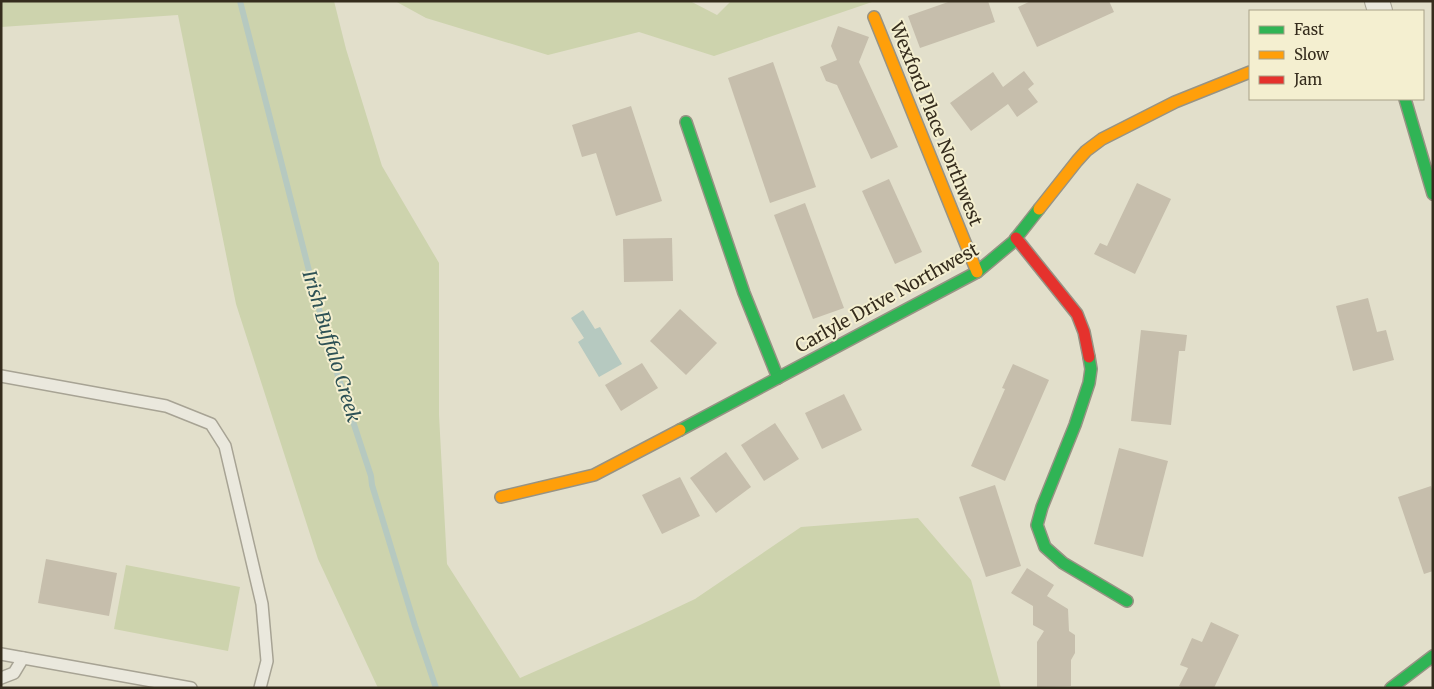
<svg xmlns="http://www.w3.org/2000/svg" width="1434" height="689" viewBox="0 0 1434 689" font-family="Merriweather,serif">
<rect width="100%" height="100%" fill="#e2dfcb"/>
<g fill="#cdd3ad">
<polygon points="1,1 334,1 346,49 382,166 439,263 439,415 447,564 520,678 640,625 695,599 801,527 918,518 971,580 1001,688 378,688 318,559 236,304 178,15 1,27"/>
<polygon points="395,1 690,1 717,15 731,1 875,1 714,56 639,32 548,55 426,18"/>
<polygon points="126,565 240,587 228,651 114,629"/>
</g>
<polygon fill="#b6c9c0" points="583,310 595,329 600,327 622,364 599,377 578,342 584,338 571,318"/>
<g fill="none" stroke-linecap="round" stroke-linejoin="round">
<polyline stroke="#b6c9c0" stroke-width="6" points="240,1 316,298 338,376 371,476 372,485 415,626 436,688"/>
</g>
<g fill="#c6beac">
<polygon points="951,1 988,1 995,22 920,48 908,16"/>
<polygon points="1031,1 1109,1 1114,12 1037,47 1018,7"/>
<polygon points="838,26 869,37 859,62 898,147 871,159 837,85 826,81 820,67 837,60 831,46"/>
<polygon points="773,62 816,187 770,203 728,78"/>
<polygon points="1024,71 1034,84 1028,89 1038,102 1017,117 1008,104 971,131 950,103 993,72 1003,87"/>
<polygon points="631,106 662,201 616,216 596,153 582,157 572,125"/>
<polygon points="889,179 922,252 895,264 862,191"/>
<polygon points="1137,183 1171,199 1135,274 1094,254 1100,243 1107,246"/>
<polygon points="805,203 844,308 813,319 774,215"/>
<polygon points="672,238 673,281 624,282 623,239"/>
<polygon points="1368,298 1377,332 1386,330 1394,360 1353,371 1336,306"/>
<polygon points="680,309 717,343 686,375 650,341"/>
<polygon points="1141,330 1187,335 1185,351 1179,351 1171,425 1131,421"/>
<polygon points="642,363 658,388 621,411 605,385"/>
<polygon points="1013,364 1049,380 1005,481 971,466 1005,389 1002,388"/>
<polygon points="844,394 862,430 822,449 805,413"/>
<polygon points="775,423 799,459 764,481 741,445"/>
<polygon points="1119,448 1168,461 1143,557 1094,544"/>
<polygon points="726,452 751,487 716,513 690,478"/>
<polygon points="680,477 700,516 662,534 642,495"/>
<polygon points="995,485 1021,566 986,577 959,497"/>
<polygon points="1431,486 1433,492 1433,571 1424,574 1398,497"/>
<polygon points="46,559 117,573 109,616 38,603"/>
<polygon points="1027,568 1054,585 1047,596 1068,609 1069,631 1075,635 1075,653 1071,660 1071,686 1037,687 1037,642 1044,631 1033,625 1033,606 1011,593"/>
<polygon points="1211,622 1239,635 1214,688 1183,688 1179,686 1188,668 1180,665 1192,638 1202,642"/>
</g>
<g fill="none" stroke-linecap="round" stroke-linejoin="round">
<g stroke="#a7a394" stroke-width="14">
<g id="lane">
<polyline points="1,376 166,406 211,424 225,446 262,604 267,661 260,688"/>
<polyline points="1,654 191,688"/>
<polyline points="1,678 14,673 23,658"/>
</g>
</g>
<g stroke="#a7a394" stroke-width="26">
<polyline id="street" points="1377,1 1380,11"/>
</g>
<g stroke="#979384" stroke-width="14">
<g id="fast">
<polyline points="1405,99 1433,194"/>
<polyline points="686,122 744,293 778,378"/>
<polyline points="1089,357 1091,369 1089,383 1075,425 1042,507 1037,525 1045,547 1063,563 1127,601"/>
<polyline points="680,430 977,272 1013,242 1039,209"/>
<polyline points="1391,688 1433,656"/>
</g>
</g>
<g stroke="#979384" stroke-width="14">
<g id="slow">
<polyline points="874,17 977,272"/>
<polyline points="1039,209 1077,161 1086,151 1102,139 1175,102 1250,72"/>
<polyline points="501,497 594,475 680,430"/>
</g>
</g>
<g stroke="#979384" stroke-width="14">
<polyline id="jam" points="1016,238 1077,314 1084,332 1089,357"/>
</g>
<use href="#lane" stroke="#eae8dd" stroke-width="11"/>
<use href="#street" stroke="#eae8dd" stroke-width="24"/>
<use href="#fast" stroke="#30b455" stroke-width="11"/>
<use href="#slow" stroke="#ff9f0a" stroke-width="11"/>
<use href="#jam" stroke="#e5322d" stroke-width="11"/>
</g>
<g text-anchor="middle" stroke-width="4" stroke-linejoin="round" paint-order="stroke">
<g font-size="18" fill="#352c1d" stroke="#f4efd0">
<text transform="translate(936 124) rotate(68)" y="6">Wexford Place Northwest</text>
<text transform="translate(887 298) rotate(-29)" y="6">Carlyle Drive Northwest</text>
</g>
<g font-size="19" font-style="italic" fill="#2d5155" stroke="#f4efd0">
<text transform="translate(332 346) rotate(73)" y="7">Irish Buffalo Creek</text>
</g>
</g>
<rect width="1434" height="689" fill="none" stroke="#352c1d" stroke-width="5"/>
<rect x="1249" y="10" width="175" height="90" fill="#f4efd0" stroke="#a8a188"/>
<rect x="1259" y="26" width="25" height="8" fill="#30b455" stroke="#a8a188"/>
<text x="1294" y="35" font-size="15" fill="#352c1d">Fast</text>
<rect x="1259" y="51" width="25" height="8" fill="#ff9f0a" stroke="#a8a188"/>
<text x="1294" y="60" font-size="15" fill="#352c1d">Slow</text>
<rect x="1259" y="76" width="25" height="8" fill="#e5322d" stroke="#a8a188"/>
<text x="1294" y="85" font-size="15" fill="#352c1d">Jam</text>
</svg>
